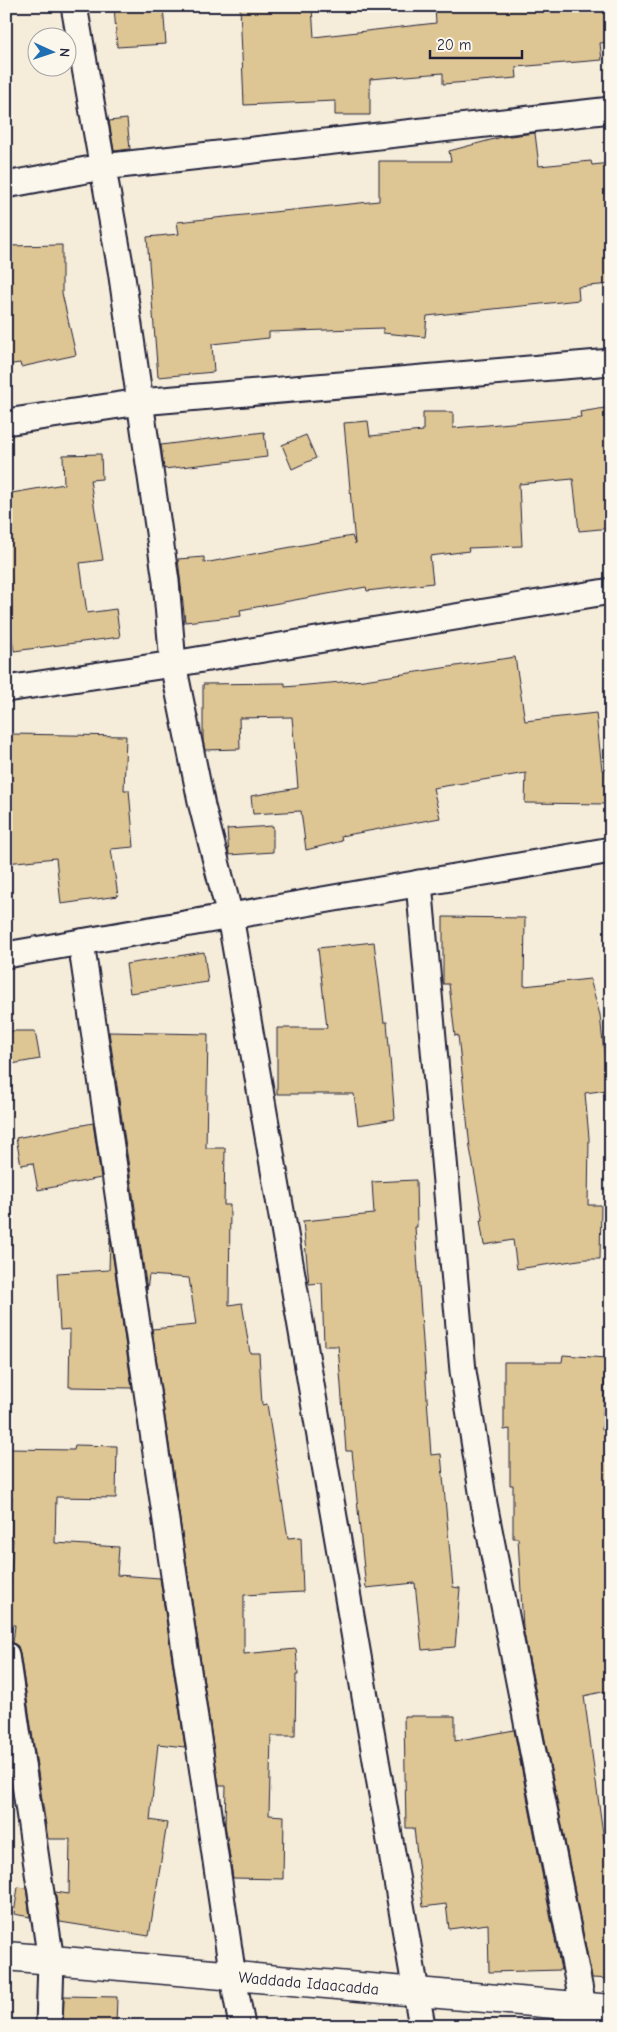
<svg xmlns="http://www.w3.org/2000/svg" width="617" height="2032" viewBox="0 0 617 2032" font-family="'Comic Neue',sans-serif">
<rect width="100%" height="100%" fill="#f5edda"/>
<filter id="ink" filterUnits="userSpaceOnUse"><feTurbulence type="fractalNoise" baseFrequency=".02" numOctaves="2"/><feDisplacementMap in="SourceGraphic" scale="10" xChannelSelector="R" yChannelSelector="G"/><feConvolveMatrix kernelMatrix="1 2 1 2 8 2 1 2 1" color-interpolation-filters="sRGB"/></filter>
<g filter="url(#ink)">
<g fill="#dec594" stroke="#22223b">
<polygon points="114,6 163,6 166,44 117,47"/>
<polygon points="240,6 282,6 282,9 312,7 314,37 436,23 435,8 611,6 611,42 600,43 602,60 516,67 517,78 443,84 443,73 370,79 370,115 335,115 335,101 244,105"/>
<polygon points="127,119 130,149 114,151 109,121"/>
<polygon points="535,133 539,166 591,161 592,165 611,163 611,284 578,287 579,300 427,316 425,337 383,333 383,328 269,332 269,338 212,344 214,372 158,377 147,237 179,234 177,222 379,201 379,161 451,161 449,151 502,137"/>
<polygon points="62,245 62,293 76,355 21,367 20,363 6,365 6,246"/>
<polygon points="611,407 611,528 579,531 573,479 519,484 522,546 468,548 469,551 430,556 433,583 367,591 366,587 240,610 241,616 185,622 178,559 204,557 204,563 352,536 355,544 344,423 368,421 370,436 423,431 423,412 453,412 453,428 581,417 580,412"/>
<polygon points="264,432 267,457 164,469 161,445"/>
<polygon points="306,435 316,458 292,469 282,445"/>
<polygon points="101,454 102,479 90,480 103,560 80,563 87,613 116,609 120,637 14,651 6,597 6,494 64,484 63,455"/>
<polygon points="515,657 525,721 596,713 602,770 606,770 607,804 525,803 526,773 433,788 440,818 341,836 342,841 306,850 301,811 253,814 251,796 298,788 292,717 239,718 240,749 205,750 203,740 203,684 285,683 285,687 364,680"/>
<polygon points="11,734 126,736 124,790 129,790 134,847 111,849 118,896 61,904 56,858 6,863 6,802 10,802"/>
<polygon points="273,826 273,852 229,855 227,829"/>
<polygon points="443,917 525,918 524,986 590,979 600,1015 608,1090 585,1093 589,1138 588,1205 601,1205 600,1259 586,1259 517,1269 513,1240 484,1245 480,1220 483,1220 470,1148 458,1035 455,1036 449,984 443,984"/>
<polygon points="374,942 384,1022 387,1022 395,1119 358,1125 354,1094 277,1094 277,1028 327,1028 318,948"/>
<polygon points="204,952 208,982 130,993 126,964"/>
<polygon points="6,1031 35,1031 40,1059 6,1065"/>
<polygon points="109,1032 208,1034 206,1148 225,1148 224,1205 230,1205 229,1305 242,1303 250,1353 259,1353 262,1405 267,1404 288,1538 301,1537 303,1592 244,1595 244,1654 296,1649 298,1675 296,1675 295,1736 271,1736 269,1815 284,1816 283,1879 233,1878 225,1824 226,1786 219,1786 152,1329 196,1325 189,1278 149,1275 147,1290"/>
<polygon points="93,1123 101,1178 38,1190 33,1163 21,1165 16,1138"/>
<polygon points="416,1180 417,1227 415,1227 431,1455 441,1454 453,1587 460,1588 455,1647 422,1650 415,1583 366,1588 352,1451 346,1451 338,1346 324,1346 322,1283 309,1284 303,1221 374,1214 372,1182"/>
<polygon points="110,1237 132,1388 69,1387 70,1329 60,1330 57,1273 109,1270"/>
<polygon points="563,1355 606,1358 602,1430 611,1430 608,1488 611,1488 611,1690 584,1696 606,1855 611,1855 611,1979 592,1978 523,1628 518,1538 513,1538 513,1485 510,1485 510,1429 504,1430 504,1362 562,1362"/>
<polygon points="75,1445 117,1446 116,1498 56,1497 55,1543 119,1547 117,1575 160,1578 185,1747 158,1744 150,1820 167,1823 149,1936 60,1922 55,1892 69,1894 70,1839 48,1839 20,1653 18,1646 13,1643 15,1625 8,1625 13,1539 11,1539 12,1497 8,1497 9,1449 74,1450"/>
<polygon points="404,1716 455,1716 455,1741 514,1730 561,1970 489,1972 488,1924 449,1929 446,1904 423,1907 414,1828 406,1828"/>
<polygon points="18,1887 26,1888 30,1917 14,1914"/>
<polygon points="64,1996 117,1997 116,2026 63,2026"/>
</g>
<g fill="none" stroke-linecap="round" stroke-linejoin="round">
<g stroke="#22223b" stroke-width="29">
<g id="street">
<polyline points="74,6 121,270 166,581 173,664 202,806 230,916 422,2026"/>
<polyline points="6,185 102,167 611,110"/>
<polyline points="6,422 140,402 611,362"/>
<polyline points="6,689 173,664 611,591"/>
<polyline points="419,883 463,1371 484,1504 587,2026"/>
<polyline points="81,942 233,1977 242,2026"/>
<polyline points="6,955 611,850"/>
<polyline points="6,1655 51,1961 49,2026"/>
</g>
</g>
<g stroke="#22223b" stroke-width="31">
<g id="secondary">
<path id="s1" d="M 6,1956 L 611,2009"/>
</g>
</g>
<use href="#street" stroke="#fbf7ec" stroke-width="25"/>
<use href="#secondary" stroke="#fbf7ec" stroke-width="28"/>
</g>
</g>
<g text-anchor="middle" stroke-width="4" stroke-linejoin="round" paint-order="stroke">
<g font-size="16" fill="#22223b" stroke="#fbf7ec">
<text dy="6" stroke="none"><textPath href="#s1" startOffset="304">Waddada Idaacadda</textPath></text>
</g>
</g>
<rect width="617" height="2032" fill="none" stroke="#fbf7ec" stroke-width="25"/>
<rect x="12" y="12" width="592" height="2007" fill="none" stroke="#22223b" stroke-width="2" filter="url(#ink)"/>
<g transform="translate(52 52) rotate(93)"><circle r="24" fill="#fbf7ec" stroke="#a4a2a5"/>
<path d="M0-4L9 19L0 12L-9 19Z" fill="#1f6fb2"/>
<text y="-8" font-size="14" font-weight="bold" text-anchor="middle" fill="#22223b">N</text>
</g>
<path d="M430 50v8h92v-8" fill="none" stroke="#22223b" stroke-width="2.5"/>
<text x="437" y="50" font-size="15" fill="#22223b" stroke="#fbf7ec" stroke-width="4" paint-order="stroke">20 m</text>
</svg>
